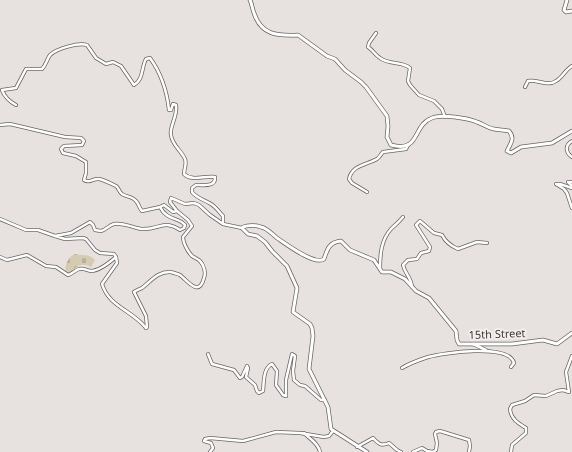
<svg xmlns="http://www.w3.org/2000/svg" width="572" height="452" viewBox="0 0 572 452" font-family="'Noto Sans',sans-serif">
<defs>
<pattern id="cemetery-stones" width="16" height="16" patternUnits="userSpaceOnUse"><rect width="16" height="16" fill="#d5cbb0"/><path d="M2 7V4a2 2 0 0 1 4 0v3zM10 15v-3a2 2 0 0 1 4 0v3z" fill="#b8af98"/></pattern>
</defs>
<rect width="100%" height="100%" fill="#e7e2e0"/>
<path fill="url(#cemetery-stones)" d="M 75,254 C 82,256 89,253 95,260 L 91,267 C 82,262 77,266 70,273 L 66,273 C 64,266 68,257 75,254 Z"/>
<g fill="none" stroke-linecap="round" stroke-linejoin="round">
<g stroke="#6a6564" stroke-width="4">
<g id="minor">
<path d="M 376,33 L 369,43 L 368,47 C 373,50 375,55 380,58 C 389,65 402,61 410,68 L 408,81 L 410,85 L 419,95 L 434,101 L 442,109 L 445,117"/>
<path d="M 525,87 L 528,81 C 537,79 548,87 556,81 C 562,78 565,70 572,66"/>
<path d="M 16,105 C 10,102 4,96 2,90 L 16,88 L 26,69 L 42,69 C 46,65 47,59 50,55 C 56,49 79,42 87,45 L 96,58 L 106,64 L 113,62 L 121,66 L 134,85 C 144,79 141,68 146,59 L 150,58 C 161,73 167,92 169,110 L 171,110 L 173,104 L 176,105 C 178,116 169,127 171,135 C 172,145 181,150 185,159 C 187,164 184,169 184,174 C 192,182 206,175 215,177 C 216,187 204,185 196,185 L 192,188 L 192,192 C 196,198 205,200 211,204 C 216,207 219,212 223,216 L 223,223"/>
<path d="M 0,125 L 10,124 L 65,137 L 81,138 L 84,141 L 82,145 L 64,146 L 61,149 L 63,153 L 76,156 L 86,162 L 86,173 L 84,180 C 90,184 93,178 99,179 C 104,180 112,184 116,186 C 119,188 119,192 122,194 C 126,197 132,196 136,201 C 139,204 139,208 142,211 L 160,207"/>
<path d="M 572,141 C 565,145 565,152 572,157"/>
<polyline points="572,182 568,182 572,186"/>
<polyline points="572,188 560,184 556,184 564,189 567,193 572,208"/>
<path d="M 367,192 L 352,183 L 349,179 C 352,165 366,165 377,159 C 379,158 381,154 383,152 L 406,149 L 408,145"/>
<polyline points="0,219 26,230 38,230 55,236"/>
<path d="M 0,257 L 7,260 L 27,255 L 46,266 L 56,267 L 68,275 C 72,274 74,271 79,269 C 84,268 86,270 91,271 C 100,271 110,262 116,257 L 114,254 L 100,253 L 95,250 L 86,239 L 83,238 L 65,239 L 55,236 L 71,233 L 90,222 L 93,225 L 95,230 L 101,231 C 106,230 109,225 114,224 C 122,222 134,228 142,229 C 159,230 163,219 180,230 L 184,228 L 185,225 C 179,217 167,221 160,207 L 164,205 L 173,212 L 177,211 L 170,202 L 171,198 L 185,204 L 194,203 L 199,205 L 210,215 L 223,224 L 242,228"/>
<path d="M 116,257 L 117,263 L 102,284 C 109,307 132,310 146,328"/>
<path d="M 380,269 C 380,255 381,240 391,229 C 395,225 399,222 403,217"/>
<path d="M 412,287 C 411,277 405,274 403,265 L 408,260 L 417,259 L 421,253 L 429,251 L 430,247 L 416,225 L 420,221 L 434,233 L 442,235 C 445,241 451,246 458,249 L 477,242 L 487,243"/>
<path d="M 146,328 L 147,327 L 146,316 L 134,292 C 137,290 140,289 142,288 C 151,281 158,271 171,272 C 174,273 178,274 180,275 C 187,280 199,298 204,278 C 206,273 204,265 200,261 C 198,259 195,258 192,256 C 188,252 183,243 183,237 L 192,226 L 188,220 L 177,211"/>
<polyline points="473,344 486,350"/>
<path d="M 208,354 L 212,364 L 234,370 L 240,378 L 242,377 L 247,366 L 248,368 L 246,377 L 255,385 L 257,391 L 259,393 L 263,391 C 264,382 263,368 272,364 L 277,371 L 276,385 L 283,395 L 286,396"/>
<path d="M 402,368 C 410,363 419,360 428,357 C 443,353 509,343 514,363 L 511,367"/>
<polyline points="286,396 286,380 292,354 295,356 293,371 294,380 300,385 305,386 321,400 325,400"/>
<path d="M 304,433 C 310,439 319,444 320,452"/>
<path d="M 357,447 L 373,438 C 378,443 381,447 389,443 L 397,450 L 401,452"/>
<polyline points="210,452 213,448 211,443 204,441 205,439 210,438 243,441 276,432 300,433 324,437 329,436 333,431"/>
<polyline points="413,452 422,448 427,451 433,452 436,450 437,443 435,434 436,432 440,431 469,440 470,446 469,452"/>
<path d="M 511,452 L 512,445 L 526,433 L 526,428 C 518,423 511,419 510,409 L 512,405 L 525,401 L 534,395 L 546,396 L 557,391 L 563,390 L 569,392 L 566,372 L 572,356"/>
</g>
</g>
<g stroke="#6a6564" stroke-width="4.5">
<g id="tertiary">
<path d="M 250,0 C 252,4 252,8 254,13 C 261,35 277,36 298,35 L 327,56 L 335,59 L 345,70 L 361,82 L 366,87 L 387,116 L 388,126 L 387,137 L 391,145 C 421,153 412,125 432,118 C 442,114 467,118 477,122 C 483,124 488,128 494,129 C 499,130 504,130 509,131 C 515,138 511,143 508,149 L 507,151 L 511,153 L 521,147 L 552,143 L 572,131"/>
<polyline points="567,0 564,10 566,12 572,11"/>
<path d="M 367,452 L 331,429 L 328,407 L 309,369 L 313,336 L 312,328 L 310,324 L 293,312 L 297,288 L 287,266 L 272,251 L 265,242 L 257,236 L 248,234 L 242,228 L 243,227 C 248,225 256,225 261,227 C 267,228 272,234 277,238 C 286,244 315,266 324,259 C 327,250 329,242 341,241 L 350,250 L 374,260 L 382,272 L 391,272 L 405,279 L 416,291 L 429,298 L 456,331 L 457,340 L 459,344 L 512,344 L 543,340 L 557,344 L 572,333"/>
</g>
</g>
<use href="#minor" stroke="#fff" stroke-width="2.5"/>
<use href="#tertiary" stroke="#fff" stroke-width="3"/>
</g>
<g text-anchor="middle" stroke-width="3.5" stroke-linejoin="round" paint-order="stroke">
<g font-size="11" fill="#3b3938" stroke="#f5efed">
<text transform="translate(497 334) rotate(-2)" y="4">15th Street</text>
</g>
</g>
</svg>
